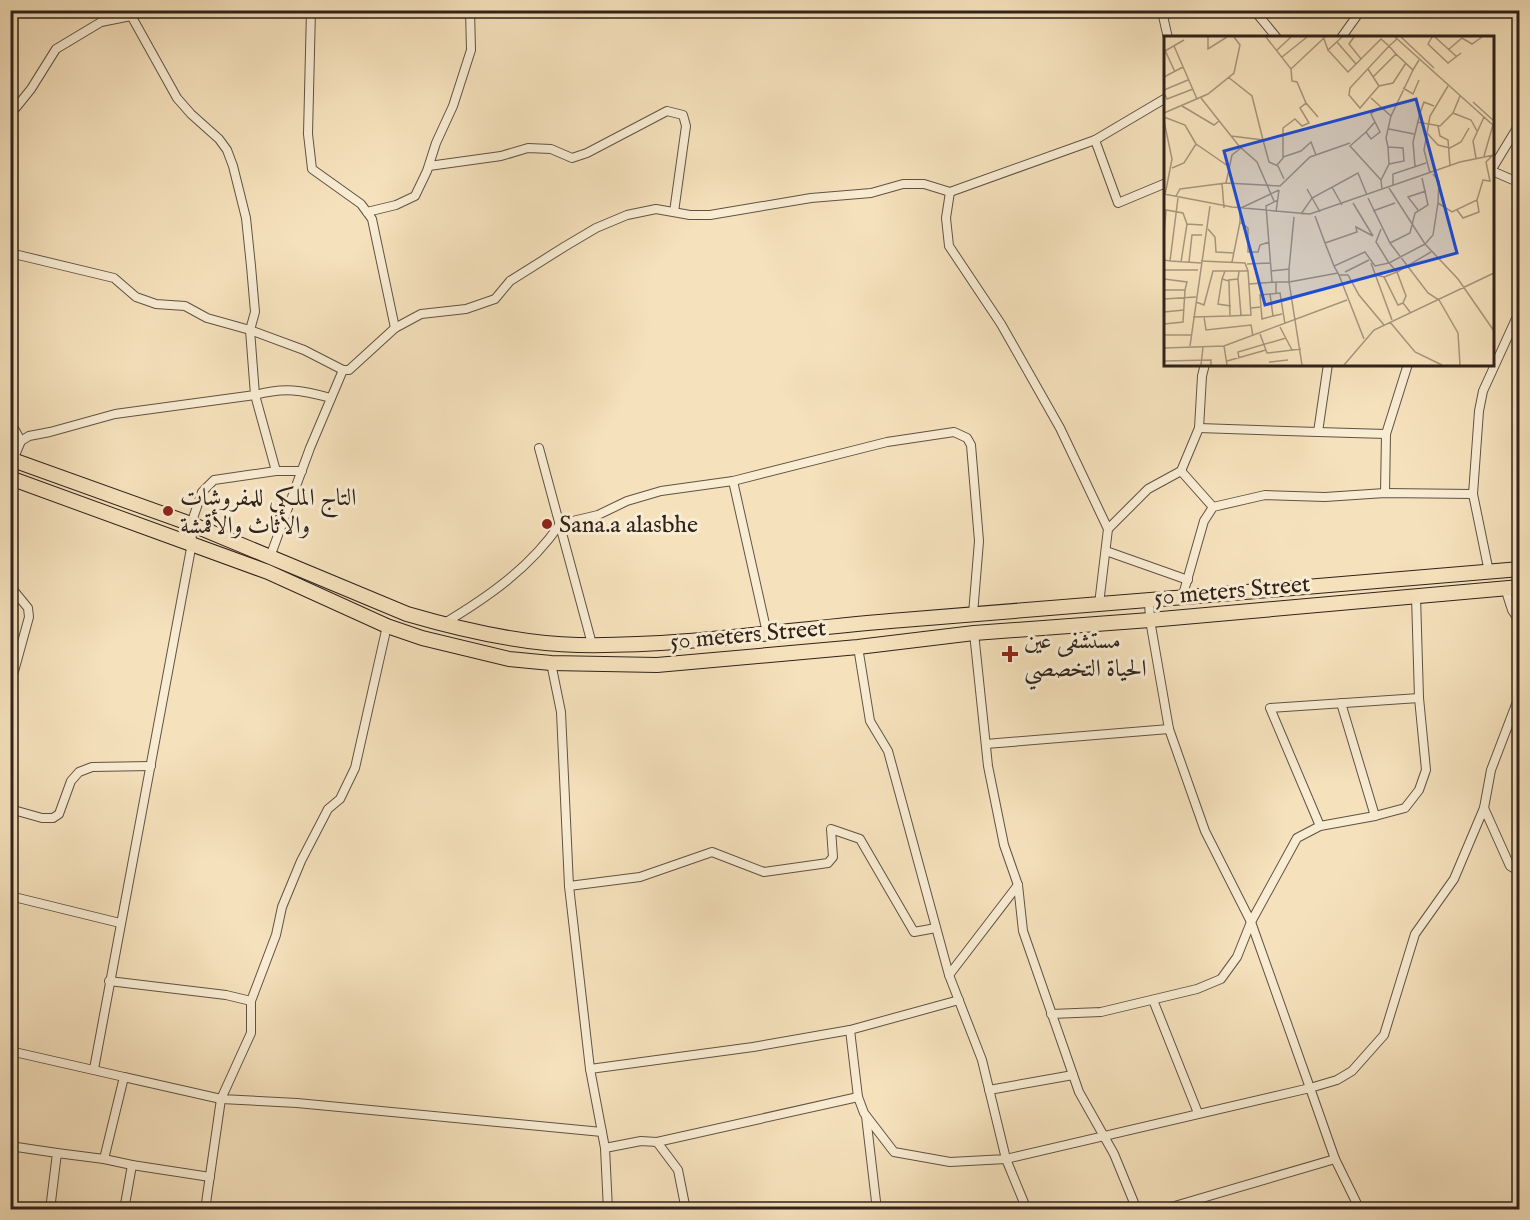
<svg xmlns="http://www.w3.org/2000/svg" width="1530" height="1220" viewBox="0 0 1530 1220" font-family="'IM FELL English',Amiri,serif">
<rect width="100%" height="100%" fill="#f5e1bc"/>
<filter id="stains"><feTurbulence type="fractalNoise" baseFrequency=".00333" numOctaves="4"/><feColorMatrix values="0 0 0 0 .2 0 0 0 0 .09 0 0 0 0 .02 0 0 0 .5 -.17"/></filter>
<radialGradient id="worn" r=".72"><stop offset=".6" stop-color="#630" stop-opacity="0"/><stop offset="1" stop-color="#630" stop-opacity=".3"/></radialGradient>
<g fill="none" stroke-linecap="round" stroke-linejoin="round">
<g stroke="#615242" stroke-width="10">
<g id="minor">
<polyline points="128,10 177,98 191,114 219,139 227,150 233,166 246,218 251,266 255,312 250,330 255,395 276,471"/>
<polyline points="311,10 308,134 312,169 361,204 372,219 395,328"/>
<polyline points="1254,10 1277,38"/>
<polyline points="1168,38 1163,16 1175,10"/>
<polyline points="1341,38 1361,10"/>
<polyline points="1166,98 1095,140 1118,203 1166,183"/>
<polyline points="10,115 31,89 56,49 101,22 131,16"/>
<polyline points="1095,140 950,192 946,218 949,246 1001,324 1060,428 1108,529"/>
<polyline points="429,166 501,156 528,148 551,149 572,158 587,153 667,111 683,115 686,126 674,212"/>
<polyline points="1492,169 1520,123"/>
<polyline points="1492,171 1520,183"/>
<polyline points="367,212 396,205 415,196 427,171 436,143 453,106 471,50 470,10"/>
<polyline points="10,253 114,278 136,297 156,304 185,306 207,318 250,330 304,350 343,370 349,370 395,328 421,314 466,309 495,299 510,281 564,247 596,228 627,215 656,209 690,215 710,215 811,198 871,193 903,184 924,184 950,192"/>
<polyline points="10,410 12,425 21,441"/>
<polyline points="1199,428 1318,432 1328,364"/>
<polyline points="1318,432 1386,434"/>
<polyline points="539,448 592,644"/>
<path d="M 13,460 L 21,441 L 29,436 L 50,432 L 115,414 L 255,395 C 285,387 301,390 331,398"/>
<polyline points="1181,471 1213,507"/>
<polyline points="733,481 767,633"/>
<polyline points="1385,493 1386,434 1408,364"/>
<polyline points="1106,551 1188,580"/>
<polyline points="270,557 310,448 343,370"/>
<polyline points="1489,572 1473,494 1479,411 1483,391 1520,310"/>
<polyline points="10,586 28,608 29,617 10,686"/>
<polyline points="1505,588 1512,610 1520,622"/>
<polyline points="1182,598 1204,521 1213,507 1265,495 1325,497 1385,493 1473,494"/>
<polyline points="1149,601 1150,620 1169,729 1205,831 1251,922 1310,1088 1337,1080 1352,1071 1384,1035 1415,934 1454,879 1484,808 1491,770 1520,694"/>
<polyline points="1099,604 1108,529 1148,489 1181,471 1199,428 1202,376 1205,364"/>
<path d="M 443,624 C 488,597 530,568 560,524 L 598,515 L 627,501 L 661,491 L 733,481 L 887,442 L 954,432 L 967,438 L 971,445 L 979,541 L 973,614"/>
<polyline points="974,633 988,766 1004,845 1018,885 1023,931 1079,1092 1114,1154 1137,1210"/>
<polyline points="858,647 870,721 888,751 949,975"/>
<polyline points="551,663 561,712 569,886 640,877 712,852 764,872 828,863 833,857 831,829 860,839 914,932 936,928"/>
<polyline points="1341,703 1375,816"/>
<polyline points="986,744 1169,729"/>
<polyline points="1484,808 1510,866 1520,872"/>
<polyline points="10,809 42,818 53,818 59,814 71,781 79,772 92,767 151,766"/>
<polyline points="1320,826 1270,708 1419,698"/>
<polyline points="569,886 590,1069"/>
<polyline points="10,896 120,923"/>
<polyline points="109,981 226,995 251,1001 276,935 282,907 301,861 328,809 340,799 355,768 387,626"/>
<polyline points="1153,1000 1198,1113"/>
<polyline points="251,1001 251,1033 221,1099 297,1103 602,1132"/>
<polyline points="1051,1014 1101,1012 1197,989 1221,979 1237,957 1251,922 1297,838 1320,826 1375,816 1405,808 1419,790 1426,770 1419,698 1416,596"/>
<polyline points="850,1030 959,1000"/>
<polyline points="10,1051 124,1077 104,1159"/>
<polyline points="94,1069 192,543 191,524 202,492 214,480 276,471 302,471"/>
<polyline points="124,1077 221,1099 205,1210"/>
<polyline points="989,1090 1073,1075"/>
<polyline points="866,1116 877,1210"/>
<polyline points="657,1142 858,1097"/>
<polyline points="10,1146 57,1153"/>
<polyline points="605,1148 590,1069 753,1047 850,1030 858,1097 864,1113 894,1152 950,1162 1006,1159 982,1060 949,975 1018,885"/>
<polyline points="132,1165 210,1177"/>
<polyline points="50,1210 57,1153 104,1159 132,1165 124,1210"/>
<polyline points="608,1210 605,1148 641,1141 657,1142 678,1170 686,1210"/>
<polyline points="1027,1210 1006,1159 1310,1088 1335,1159 1360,1210"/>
<polyline points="1161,1210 1335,1159"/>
</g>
</g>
<g stroke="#30221a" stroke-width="16">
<g id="primary">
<path d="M 10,459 L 191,524 L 407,614 C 462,630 521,644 578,645 C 687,647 795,628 903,620 C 1109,604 1314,586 1520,569"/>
<polyline points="10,478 268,572 387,626 422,638 509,659 551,663 657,665 858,647 974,633 1150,620 1520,587"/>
</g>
</g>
<use href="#minor" stroke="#f8ecd3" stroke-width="8"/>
<use href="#primary" stroke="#f5e1bc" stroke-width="14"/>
</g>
<g fill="#8f2418" stroke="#f8ecd3" stroke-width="2">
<circle cx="168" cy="511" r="6"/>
<circle cx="547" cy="524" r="6"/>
<path d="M1007 645h6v6h6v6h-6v6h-6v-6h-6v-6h6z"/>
</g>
<g text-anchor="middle" stroke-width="6" stroke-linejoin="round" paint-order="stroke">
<g font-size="24" fill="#30221a" stroke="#f8ecd3" text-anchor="start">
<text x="180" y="505">التاج الملكي للمفروشات<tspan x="180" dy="28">والأثاث والأقمشة</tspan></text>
<text x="559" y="532">Sana.a alasbhe</text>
<text x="1024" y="648">مستشفى عين<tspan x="1024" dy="28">الحياة التخصصي</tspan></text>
</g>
<g font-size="24" fill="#30221a" stroke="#f8ecd3">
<text transform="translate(1232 590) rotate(-5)" y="8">50 meters Street</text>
<text transform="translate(748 634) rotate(-5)" y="8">50 meters Street</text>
</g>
</g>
<g transform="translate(1164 36)">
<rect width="330" height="330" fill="#f5e1bc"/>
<path fill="none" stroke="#a6957b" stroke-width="1.5" d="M 44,1 L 44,13 L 63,1M 102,1 L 127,33 L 161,1M 190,1 L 185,8 L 197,23 L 217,3 L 225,10 L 233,3M 231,1 L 330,90M 237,1 L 270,32M 268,1 L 264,8 L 284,27 L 297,17M 271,1 L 293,21M 160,3 L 164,14 L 178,1M 173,6 L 192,28M 10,10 L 33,63M 0,12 L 11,36M 113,14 L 127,1M 164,14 L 184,36 L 197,23M 284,14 L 298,2 L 308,8 L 318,1M 1,15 L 20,4M 232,18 L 249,34 L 255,24M 118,21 L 143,1M 127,33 L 128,45 L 133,46 L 142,67 L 154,81M 204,33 L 215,50 L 196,72 L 185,59 L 186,52 L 225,10 L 232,18 L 209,41M 0,41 L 19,31M 64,41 L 88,60 L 99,104M 215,50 L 229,47 L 242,27M 239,52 L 249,58 L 255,44M 0,54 L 24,44M 0,57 L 3,63 L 29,53M 296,60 L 289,77 L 307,84 L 313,95M 37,62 L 75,110 L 93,126 L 110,165M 207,62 L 227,80 L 249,34M 309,66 L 330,85M 18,70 L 50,89 L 55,85M 0,77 L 44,58 L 70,37 L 76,9 L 70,1M 0,81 L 21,89 L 32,108M 0,85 L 8,123 L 1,159M 211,86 L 202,96 L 207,103 L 216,96 L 207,78 L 214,72M 253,86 L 276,90 L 289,77M 274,90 L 276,100 L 284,104 L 286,130M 225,93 L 250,98M 202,96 L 186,110 L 217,144M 263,97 L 274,109 L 286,112 L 297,106 L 305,92M 67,100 L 99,104 L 105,126 L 114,130 L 120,143M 224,111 L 222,102 L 227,80M 320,120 L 329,89M 119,121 L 137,115 L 147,106 L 152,119M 312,122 L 309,105 L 320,81M 113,129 L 119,122 L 119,92 L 131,83 L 138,90 L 145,87 L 136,72 L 142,67M 251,130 L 249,106 L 256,77 L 260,66 L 270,70M 8,132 L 20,127 L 32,108 L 64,130M 266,137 L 260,114 L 266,80 L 284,50M 58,147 L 60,172M 62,147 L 68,119 L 77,112M 229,150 L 229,138 L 262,127M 168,151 L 178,169M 225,152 L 261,208 L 269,199 L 274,167 L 275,145 L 269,138M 143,153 L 156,176M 218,153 L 217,144 L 225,128 L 224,111 L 239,112 L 240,125 L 225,128M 0,158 L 68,171 L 146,178 L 296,126 L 330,119M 12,160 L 16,153 L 62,147 L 116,150 L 146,121 L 186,107M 204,162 L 226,207 L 264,257 L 275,264 L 294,297 L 296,329M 189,167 L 209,200M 274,167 L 288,176 L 313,164 L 319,144 L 326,145 L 322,126 L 328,120M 77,172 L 115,154M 254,174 L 244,161 L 262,155M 293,174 L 299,182 L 315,176 L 313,164M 76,175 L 76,186 L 84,192 L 84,216 L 94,216 L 96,209 L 105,206M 209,175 L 231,167M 112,176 L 115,154M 137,178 L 148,162 L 194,137 L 203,159M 151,180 L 161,207 L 193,196 L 192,191 L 209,200M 44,193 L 51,201 L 52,216 L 70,217M 0,199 L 2,174 L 19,177 L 23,188M 161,207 L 170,230M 226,207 L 246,197 L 251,177 L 264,169 L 258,142M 0,224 L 6,225 L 14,162M 6,225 L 37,227M 37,225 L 81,227 L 84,235M 17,226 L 23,188 L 39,189M 25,226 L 28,199 L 38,199M 68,226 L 76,186M 207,227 L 228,284M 83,228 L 106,227M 125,233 L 125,246 L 174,237M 0,234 L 34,234M 61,235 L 75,235 L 74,243 L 64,244M 107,235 L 125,233 L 130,181M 181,236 L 205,224M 175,239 L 170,230 L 201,216 L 211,230 L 225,227 L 212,206 L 217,193M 212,239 L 220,241 L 234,269 L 239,267M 220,241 L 233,236 L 225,227 L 261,208 L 294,243 L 330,295M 0,243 L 23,246 L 21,254 L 0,254M 58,243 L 54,268 L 67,270M 74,243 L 77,279M 108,246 L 102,170 L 114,164M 112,246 L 125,246 L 138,329M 85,248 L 112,246 L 112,257M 0,263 L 32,261M 97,271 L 98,283 L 109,280M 87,272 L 97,271 L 96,259 L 106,258M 0,276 L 20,274M 246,276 L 239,267 L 242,260 L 233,236 L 267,216M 118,278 L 109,280 L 106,258 L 116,257 L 121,288M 66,280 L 87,279 L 84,235 L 75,235M 29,281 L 66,280 L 65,245 L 58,243 L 61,235 L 49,235 L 40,269 L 32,266M 40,281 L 42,294 L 87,289 L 89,300M 226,286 L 251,316 L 278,329M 0,288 L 19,286 L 21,254M 116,291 L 128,314M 96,298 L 103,317 L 137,313M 0,299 L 27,299M 200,303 L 175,239 L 184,239 L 195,259 L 220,289M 26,310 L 46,170M 60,310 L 183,264M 0,312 L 60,310 L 63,329M 75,322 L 74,316 L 122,302M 0,325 L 47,324 L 47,329M 63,325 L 102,314M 105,326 L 124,324M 37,329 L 39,311M 180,329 L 210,294 L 330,237"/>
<path fill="#1d4ed8" fill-opacity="0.15" stroke="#1d4ed8" stroke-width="3" d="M 252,63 L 293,217 L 101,269 L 60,115 Z"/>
<rect width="330" height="330" fill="none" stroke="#30221a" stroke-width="3"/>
</g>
<rect width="1530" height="1220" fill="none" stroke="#f5e1bc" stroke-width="36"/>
<rect x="12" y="12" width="1506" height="1196" fill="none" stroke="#30221a" stroke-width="3"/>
<rect x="18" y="18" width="1494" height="1184" fill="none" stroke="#30221a" stroke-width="1.5"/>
<rect width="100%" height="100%" filter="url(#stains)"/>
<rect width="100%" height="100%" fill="url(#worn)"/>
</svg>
